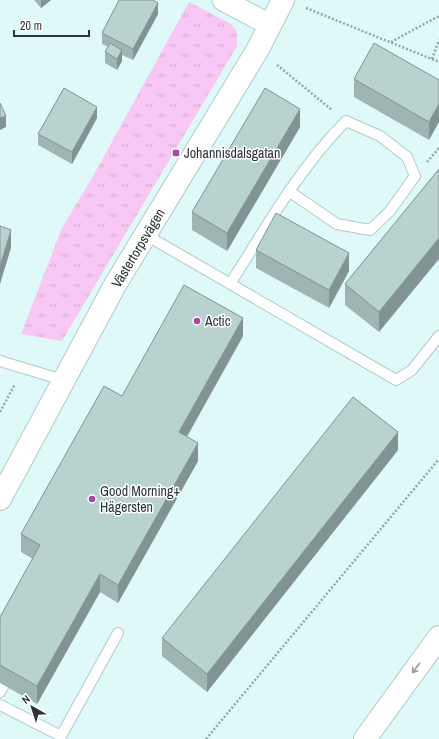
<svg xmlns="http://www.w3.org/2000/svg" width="439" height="739" viewBox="0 0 439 739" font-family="'Archivo Narrow',sans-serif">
<defs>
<pattern id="grass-tufts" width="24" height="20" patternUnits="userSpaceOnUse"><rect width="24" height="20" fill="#f8c7f3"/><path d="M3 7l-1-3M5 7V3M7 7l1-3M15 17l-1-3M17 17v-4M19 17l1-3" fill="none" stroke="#d5acd1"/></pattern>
</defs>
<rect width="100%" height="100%" fill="#def9f7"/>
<polygon fill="url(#grass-tufts)" points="189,2 231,24 237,32 237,46 62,341 21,334 62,228 92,178"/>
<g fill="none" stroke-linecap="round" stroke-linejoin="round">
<g stroke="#b0cac9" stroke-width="12">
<g id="service">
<polyline points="146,235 396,380 412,370 439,336"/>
<path d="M 230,284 C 265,229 300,167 346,121 L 380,136 L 407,157 L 415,176 L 390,211 L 370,230 L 337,224 L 290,192"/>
<polyline points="0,361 63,380"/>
<polyline points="0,692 4,685"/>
<polyline points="0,705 61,736 118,633"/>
</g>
</g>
<g stroke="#b0cac9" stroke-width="23">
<polyline id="minor" points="223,0 270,25"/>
</g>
<g stroke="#b0cac9" stroke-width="24">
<polyline id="tertiary" points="0,499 115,285 258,49 283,0"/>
</g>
<g stroke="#b0cac9" stroke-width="24">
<polyline id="motorway" points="365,739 439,637"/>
</g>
<g stroke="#93a7a6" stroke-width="2.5" stroke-dasharray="2 2" stroke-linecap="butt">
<polyline points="306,8 439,62"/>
<polyline points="391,42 439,16"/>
<polyline points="432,59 439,40"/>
<polyline points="277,65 332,110"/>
<polyline points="427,162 439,148"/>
<polyline points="0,412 15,384"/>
<polyline points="206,739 439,459"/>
</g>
<use href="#service" stroke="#fff" stroke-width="10"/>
<use href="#minor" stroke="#fff" stroke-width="21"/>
<use href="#tertiary" stroke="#fff" stroke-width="22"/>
<use href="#motorway" stroke="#fff" stroke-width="22"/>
</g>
<g fill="#9eb5b3">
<polygon points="34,0 51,0 41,8"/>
<polygon points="158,14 133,60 122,55 122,61 117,70 105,63 105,52 108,47 102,44 102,33"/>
<polygon points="354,79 439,80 429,140 354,97"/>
<polygon points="97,118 72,164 38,145 38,134"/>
<polygon points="300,127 227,251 192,230 192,212"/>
<polygon points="439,169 379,332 345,305 345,284"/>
<polygon points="256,250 349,271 329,308 256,268"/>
<polygon points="243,336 187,437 198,461 118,603 100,592 37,704 0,683 0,617 33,559 21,552 21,534 122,396"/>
<polygon points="398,450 207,692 162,656 162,638"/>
</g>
<g fill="#819392">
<polygon points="41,0 51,0 41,8"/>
<polygon points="158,3 158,14 133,60 133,49"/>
<polygon points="122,50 122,61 117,70 117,59"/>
<polygon points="439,104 439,122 429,140 429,122"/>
<polygon points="97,107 97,118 72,164 72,152"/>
<polygon points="300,109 300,127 227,251 227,233"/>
<polygon points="6,116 6,127 0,130 0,118"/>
<polygon points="11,230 11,248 0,284 0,266"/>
<polygon points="439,238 439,259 379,332 379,312"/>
<polygon points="349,253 349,271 329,308 329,290"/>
<polygon points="243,318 243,336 179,450 179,432"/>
<polygon points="398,432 398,450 207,692 207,674"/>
<polygon points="198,443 198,461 118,603 118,585"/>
<polygon points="100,574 100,592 37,704 37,686"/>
</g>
<g fill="#b8d2d0" stroke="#819392">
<polygon points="119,0 153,0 158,3 133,49 102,33"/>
<polygon points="110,43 122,50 117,59 105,52"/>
<polygon points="374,43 439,80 439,104 429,122 354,79"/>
<polygon points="64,88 97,107 72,152 38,134"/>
<polygon points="265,88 300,109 227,233 192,212"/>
<polygon points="0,103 6,116 0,118"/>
<polygon points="439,169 439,238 379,312 345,284"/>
<polygon points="276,213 349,253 329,290 256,250"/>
<polygon points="0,226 11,230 0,266"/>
<polygon points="184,285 243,318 179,432 198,443 118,585 100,574 37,686 0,665 0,617 40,545 21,534 104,386 122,396"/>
<polygon points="353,397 398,432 207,674 162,638"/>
</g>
<defs><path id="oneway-shaft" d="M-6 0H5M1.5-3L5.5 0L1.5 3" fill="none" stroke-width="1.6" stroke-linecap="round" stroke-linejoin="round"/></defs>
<use stroke="#969a9a" href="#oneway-shaft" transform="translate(416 668) rotate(127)"/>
<g fill="#ad44a7" stroke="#fff" stroke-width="1.5">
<rect x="172" y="149" width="8" height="8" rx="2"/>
<circle cx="197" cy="321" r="4"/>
<circle cx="92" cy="499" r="4"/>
</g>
<g text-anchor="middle" stroke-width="3" stroke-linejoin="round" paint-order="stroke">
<g font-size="14" fill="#2c3636" stroke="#fff" text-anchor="start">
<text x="184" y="158">Johannisdalsgatan</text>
<text x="205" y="326">Actic</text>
<text x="100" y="496">Good Morning+<tspan x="100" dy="16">Hägersten</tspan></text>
</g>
<g font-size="14" fill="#2c3636" stroke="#fff">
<text transform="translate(138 248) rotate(-59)" y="5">Västertorpsvägen</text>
</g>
</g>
<g transform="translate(32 707) rotate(321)" stroke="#ffffff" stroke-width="3" paint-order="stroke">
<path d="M0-3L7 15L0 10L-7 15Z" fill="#2c3636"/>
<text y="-6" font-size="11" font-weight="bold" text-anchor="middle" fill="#2c3636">N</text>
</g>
<path d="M14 30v6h75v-6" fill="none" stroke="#2c3636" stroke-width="2"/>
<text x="20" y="30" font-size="12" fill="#2c3636" stroke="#ffffff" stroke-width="3" paint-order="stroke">20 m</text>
</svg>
